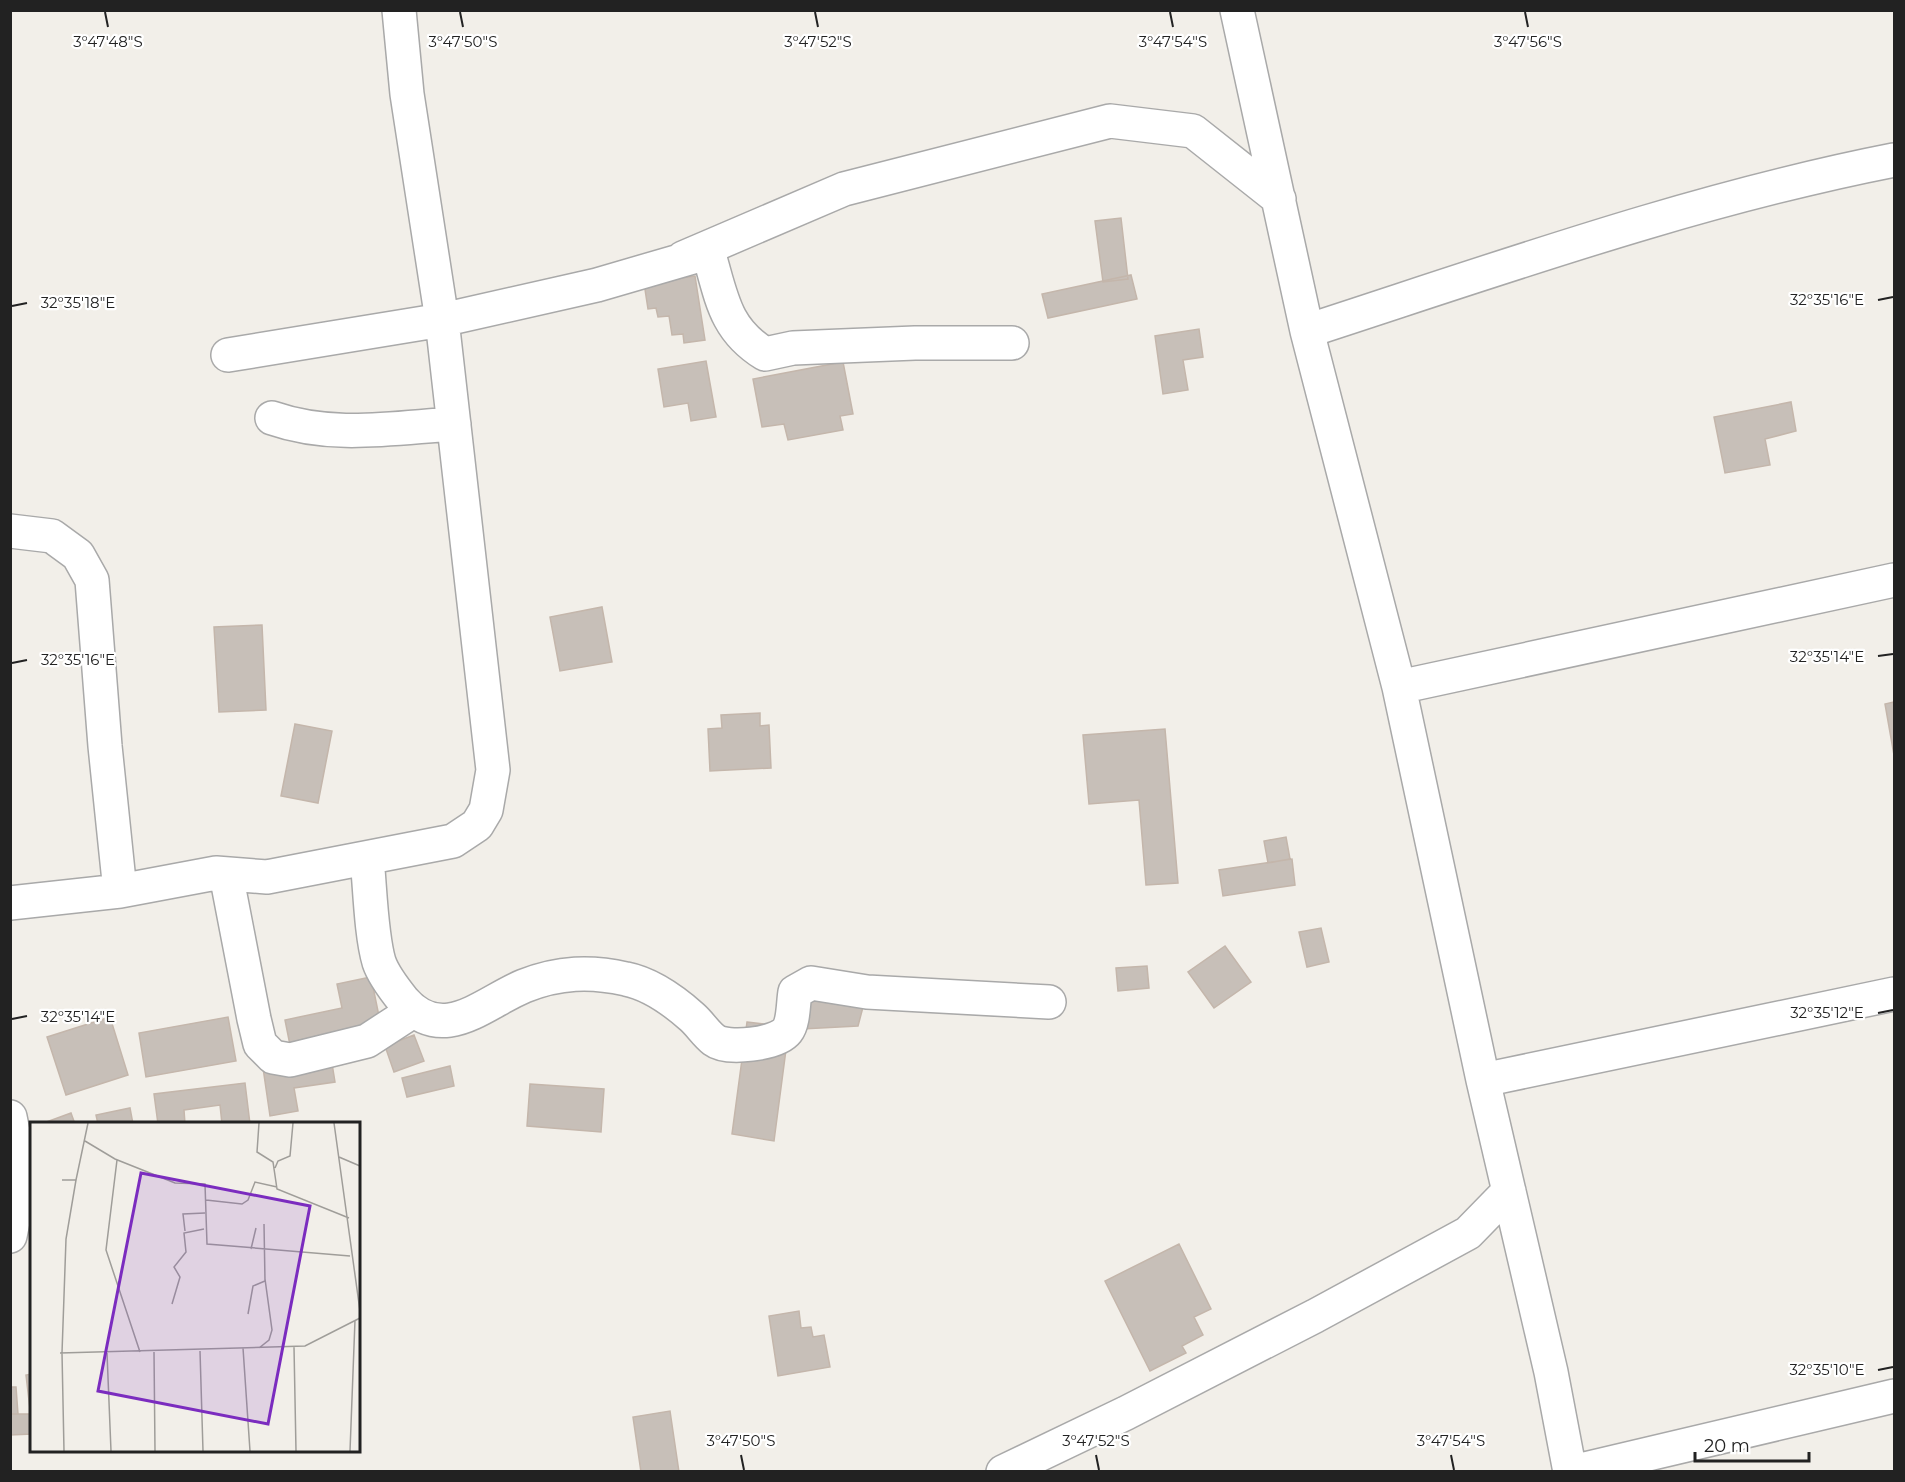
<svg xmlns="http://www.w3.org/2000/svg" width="1905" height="1482" font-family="Montserrat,sans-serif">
  <rect width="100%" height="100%" fill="#f2efe9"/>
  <!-- building -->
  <path fill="#c7bfb8" stroke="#c4b6ab" stroke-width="1.5" d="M1121 218 1128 279 1103 282 1095 221Z
    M1131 275 1137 299 1048 318 1042 294Z
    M695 276 705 340 684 343 683 334 672 335 669 316 658 317 656 308 648 309 644 283Z
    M1199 329 1203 357 1183 360 1188 390 1163 394 1155 336Z
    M706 361 716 417 691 421 688 403 664 407 658 369Z
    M843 362 853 414 840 416 843 430 788 440 784 424 762 427 753 379Z
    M1791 402 1796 431 1765 439 1770 465 1725 473 1714 417Z
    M602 607 612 662 560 671 550 617Z
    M262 625 266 710 219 712 214 627Z
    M1894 702V755L1885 704Z
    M760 713V726L769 725 771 768 710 771 708 729 722 728 721 715Z
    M295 724 332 731 318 803 281 796Z
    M1165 729 1178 883 1146 885 1139 800 1089 804 1083 735Z
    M1286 837 1290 859 1268 863 1264 841Z
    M1292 859 1295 885 1223 896 1219 870Z
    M1321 928 1329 962 1307 967 1299 932Z
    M1225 946 1251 982 1214 1008 1188 972Z
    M1147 966 1149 988 1118 991 1116 968Z
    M799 973 867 992 858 1026 802 1029Z
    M371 977 381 1026 290 1045 285 1020 342 1008 337 984Z
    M110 1017 128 1075 66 1095 47 1037Z
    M228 1017 236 1061 146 1077 139 1033Z
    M747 1022 789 1027 774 1141 732 1134Z
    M414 1035 424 1061 394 1072 385 1046Z
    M330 1051 335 1082 294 1088 298 1111 270 1116 262 1061Z
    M450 1066 454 1086 407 1097 402 1078Z
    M245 1083 250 1124H222L220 1105 184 1110 185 1124H158L154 1094Z
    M530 1084 604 1089 601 1132 527 1126Z
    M130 1108 133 1124H98L96 1115Z
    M71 1113 75 1124H41Z
    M1179 1244 1211 1309 1194 1317 1203 1335 1182 1346 1186 1353 1150 1371 1105 1281Z
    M799 1311 801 1328 811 1327 813 1337 824 1335 830 1367 778 1376 769 1316Z
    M32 1374V1409H30L26 1375Z
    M10 1387H16L18 1414H10Z
    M670 1411 679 1472H641L633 1417Z
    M10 1414H32V1434L10 1435Z"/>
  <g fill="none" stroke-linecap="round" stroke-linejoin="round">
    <defs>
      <path id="minor" d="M1237 10 1307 331 1399 687 1483 1080 1551 1372 1570 1472
        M683 258 844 189 1110 121 1193 131 1279 199
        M1307 331C1501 268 1695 199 1894 160
        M228 355 442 320 597 285 700 255 710 258C722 300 726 330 765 354L793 348 915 343H1012
        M272 418C332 439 392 428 454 424
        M10 531 52 536 78 555 92 580 105 746 120 891
        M1399 687 1894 580
        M367 858C370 888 371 935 379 962 383 974 395 990 403 1000 443 1046 483 1003 524 986 559 972 591 971 626 979 651 984 674 1001 692 1017 700 1024 706 1034 714 1040 727 1050 777 1044 787 1031 794 1022 793 1003 795 992L811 983 867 992 1049 1002
        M226 874 254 1019 260 1044 273 1057 290 1060 367 1041 413 1011
        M10 903 120 891 216 873 267 877 453 841 477 825 486 810 493 770 442 320 407 94 399 10
        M1483 1080 1894 994
        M10 1117 22 1177 10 1236
        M1003 1472 1126 1413 1315 1316 1468 1233 1509 1191
        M1572 1472 1894 1396"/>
    </defs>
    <!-- minor casing -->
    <use href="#minor" stroke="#a9a9a9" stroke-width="36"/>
    <!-- minor -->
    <use href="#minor" stroke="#fff" stroke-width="33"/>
  </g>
  <!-- ticks -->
  <path fill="none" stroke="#222" stroke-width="2" d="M105 12 108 27M460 12 463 27M815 12 818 27M1170 12 1173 27M1525 12 1528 27M1878 300 1893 297M12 306 27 303M1878 656 1893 654M12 663 27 660M1878 1013 1893 1010M12 1019 27 1016M1878 1370 1893 1367M741 1455 744 1470M1096 1455 1099 1470M1451 1455 1454 1470"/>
  <!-- overview -->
  <g transform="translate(30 1122)">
    <rect width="330" height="330" fill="#f2efe9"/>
    <path fill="none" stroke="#9f9d99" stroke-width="1.5" d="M229 1 227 30 243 40 247 67 319 96M304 1 330 189M55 19 85 37 145 61 175 62 177 122 320 134M309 35 330 44M87 38 76 128 110 230M245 46 248 39 260 34 263 1M32 58H46L58 1M176 78 212 82 218 78 225 60 247 65M155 109 153 92 175 91M221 127 226 106M142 182 150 155 144 145 156 130 154 111 174 107M218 192 223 164 235 159 234 102M264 225 266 329M213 226 220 329M229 226 239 218 242 208 235 157M170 229 173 329M124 230 125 329M30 231 275 224 330 196M77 231 81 329M34 329 32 231 36 117 46 58M320 329 325 198"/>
    <path fill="#7b2cbf" fill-opacity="0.15" stroke="#7b2cbf" stroke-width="3" d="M111 51 280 84 238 302 68 269Z"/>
    <rect width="330" height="330" fill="none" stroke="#222" stroke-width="3"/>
  </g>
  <g font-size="15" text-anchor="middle" fill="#222" stroke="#fff" stroke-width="4.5" stroke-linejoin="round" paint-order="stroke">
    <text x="108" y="47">3°47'48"S</text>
    <text x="463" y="47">3°47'50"S</text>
    <text x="818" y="47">3°47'52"S</text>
    <text x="1173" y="47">3°47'54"S</text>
    <text x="1528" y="47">3°47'56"S</text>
    <text x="1827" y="305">32°35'16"E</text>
    <text x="78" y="308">32°35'18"E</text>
    <text x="1827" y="662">32°35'14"E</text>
    <text x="78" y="665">32°35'16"E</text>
    <text x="1827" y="1018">32°35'12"E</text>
    <text x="78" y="1022">32°35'14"E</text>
    <text x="1827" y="1375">32°35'10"E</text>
    <text x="741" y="1446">3°47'50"S</text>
    <text x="1096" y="1446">3°47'52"S</text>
    <text x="1451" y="1446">3°47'54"S</text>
  </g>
  <!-- border -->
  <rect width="1905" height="1482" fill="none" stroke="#222222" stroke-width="24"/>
  <!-- scale -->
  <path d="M1695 1452v9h114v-9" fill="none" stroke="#222222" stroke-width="3"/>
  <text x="1704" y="1452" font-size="18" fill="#222222" stroke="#ffffff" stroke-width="4.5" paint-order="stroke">20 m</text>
</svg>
